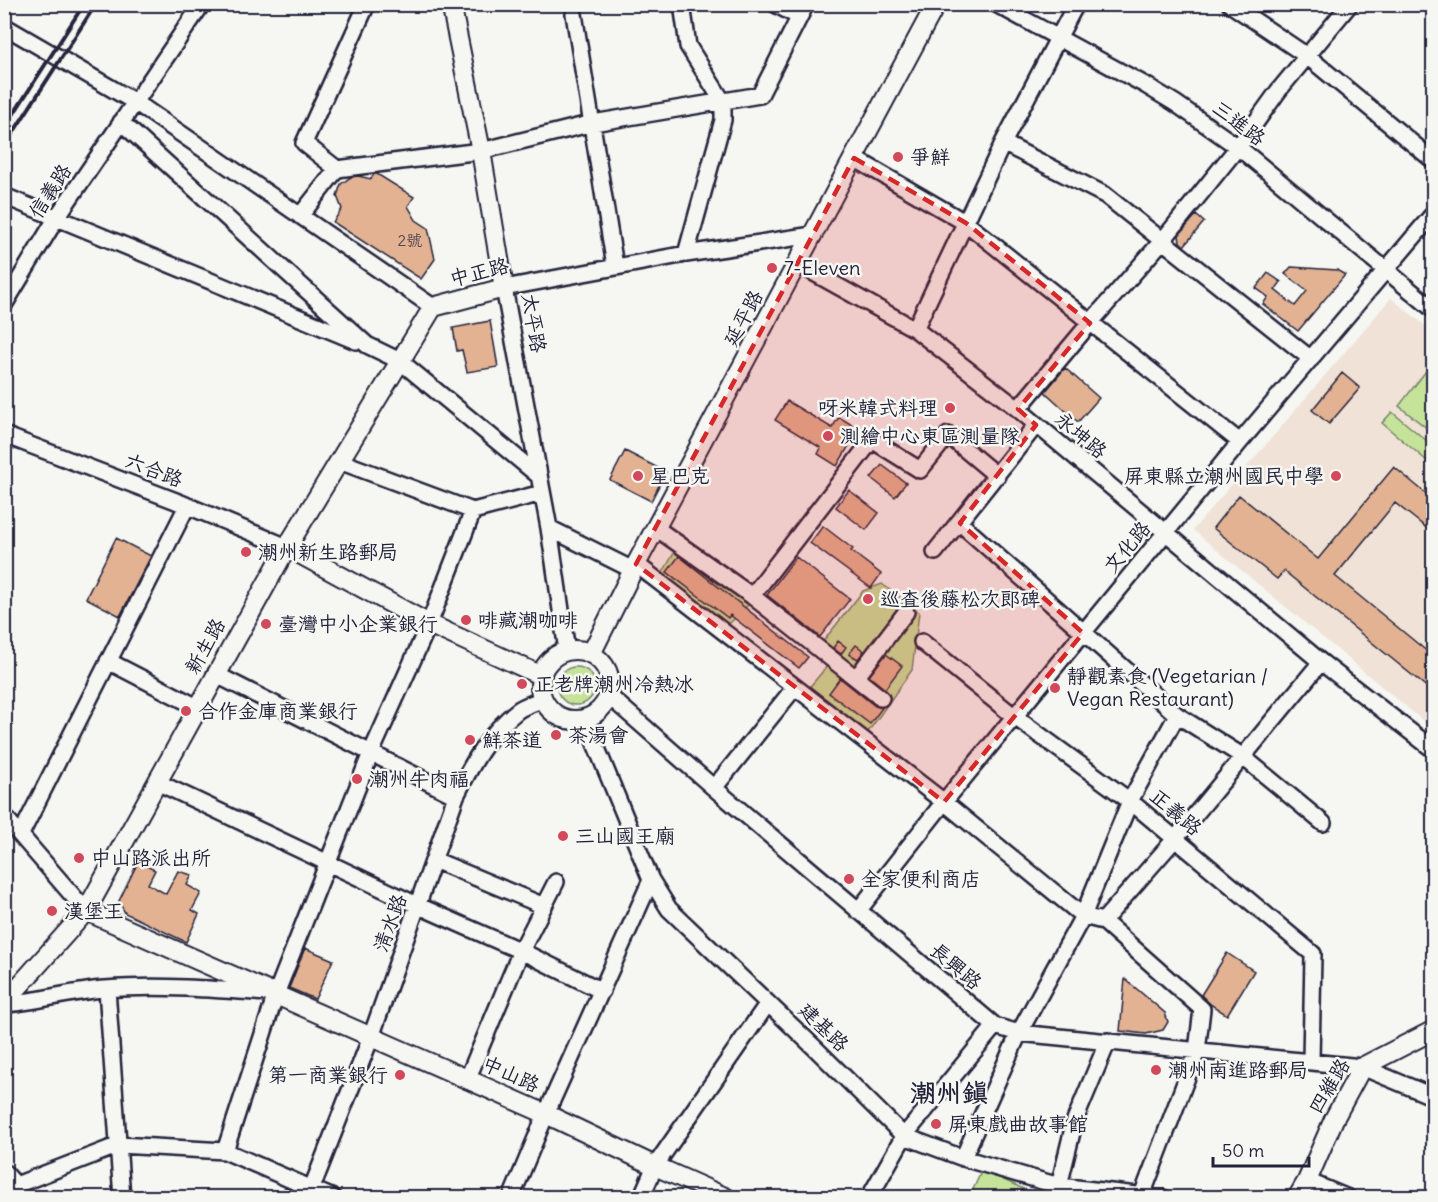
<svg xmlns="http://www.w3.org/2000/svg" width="1438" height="1202" font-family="Delius,'LXGW WenKai TC',sans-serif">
  <rect width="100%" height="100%" fill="#f6f6f2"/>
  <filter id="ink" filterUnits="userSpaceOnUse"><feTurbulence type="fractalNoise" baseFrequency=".0167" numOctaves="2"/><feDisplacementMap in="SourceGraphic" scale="12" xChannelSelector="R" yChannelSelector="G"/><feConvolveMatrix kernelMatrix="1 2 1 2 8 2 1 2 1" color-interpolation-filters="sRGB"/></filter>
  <g filter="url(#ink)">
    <!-- built -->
    <path fill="#f0e2d6" d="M1391 298 1433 332V729L1193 530Z"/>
    <!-- green -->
    <path fill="#c6e39a" stroke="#74826a" stroke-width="1.5" d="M1433 362 1434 433H1433L1399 406Z
      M1392 412 1433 446V466L1382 423Z
      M682 539 821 644 863 591 882 584 919 612 912 670 866 735 808 689 828 665 750 603 728 625 662 574Z
      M557 686a19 19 0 1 1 38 0a19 19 0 1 1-38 0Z
      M982 1170 1041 1197 969 1198Z"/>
    <!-- building -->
    <path fill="#e2b293" stroke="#22223b" stroke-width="1.5" d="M374 174H377L414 197 408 206 416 220 428 228 435 259 421 279 333 222 342 209 337 196 341 184 351 177 358 176 371 179Z
      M1196 215 1204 222 1184 246 1180 242 1179 235Z
      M1291 267 1337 270 1345 275 1298 331 1263 304 1268 297 1256 288 1268 273 1281 282 1275 290 1295 306 1307 291 1285 274Z
      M490 321 498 367 467 372 462 350 457 351 453 328Z
      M1065 368 1099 398 1078 422 1045 392Z
      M1342 373 1360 388 1329 424 1312 410Z
      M787 401 832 428 839 417 859 429 837 466 818 454 821 448 775 420Z
      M625 451 666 472 651 501 610 480Z
      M882 465 906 483 895 497 871 478Z
      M1394 467 1434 500V534L1395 503 1335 576 1434 657V693L1284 571 1277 579 1213 528 1239 495 1318 559Z
      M849 490 879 513 866 530 836 507Z
      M823 526 853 549 851 551 881 574 871 588 810 543Z
      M116 538 151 556 120 616 86 598Z
      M679 556 808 657 799 668 730 615 728 618 667 572Z
      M796 557 850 599 820 637 767 595Z
      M838 641 846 647 841 654 833 648Z
      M856 645 864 651 858 659 849 654Z
      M886 654 902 666 885 689 869 676Z
      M840 678 875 706 882 708 870 724 829 693Z
      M138 862 155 870 148 884 166 894 178 871 192 875 187 885 201 893 192 910 199 914 186 942 125 913 119 901Z
      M305 948 333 960 315 999 289 988Z
      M1227 953 1254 971 1227 1015 1210 1004 1201 995Z
      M1125 979 1165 1013 1168 1022 1163 1030 1146 1034 1120 1031Z"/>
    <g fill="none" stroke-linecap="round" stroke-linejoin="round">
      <defs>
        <path id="minor" d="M682 4 688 46 723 102V120L686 254
          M775 4 799 17
          M996 4 1147 86 1175 103 1238 147 1434 310
          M1230 4 1307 56 1434 161
          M574 14 615 266
          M4 26 135 102 433 307
          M121 122 367 345 400 361 539 476
          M1003 143 1105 195 1311 359
          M854 158 966 223 1240 442
          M337 169 304 143 367 4
          M4 196 356 341
          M300 216 337 169 481 151 593 123 760 95 806 4
          M798 264 915 329 1018 409 1321 662 1434 750
          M4 305 57 217 202 4
          M915 329 1003 143 1076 4
          M1018 409 1090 323 1163 240 1238 147 1279 90 1350 4
          M4 435 176 501 287 547
          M339 461 473 511 542 493
          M960 523 1177 715 1242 756 1323 823
          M549 528 633 570
          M656 528 752 596 872 440 920 470 948 435 997 476
          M935 552 1036 425
          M636 564 944 802 1083 916 1103 921 1202 1009 1197 1051 1141 1198
          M752 596 881 698
          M922 642 1015 717 1130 801 1313 954 1311 1061
          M567 651 549 528 504 288 686 254 813 235
          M108 661 197 707
          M215 674 456 796
          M856 678 906 612
          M609 696 714 788 995 1026 1019 1033 1362 1067 1434 1097
          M585 719 651 880 669 909 816 1049 904 1136 963 1158 1059 1186 1163 1198
          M157 782 419 906 521 951 602 991
          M714 788 795 687
          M4 816 86 911
          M21 834 187 506
          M434 860 544 906
          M858 911 944 802 1240 442 1434 213
          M1103 921 1175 839 1321 662
          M107 989 122 1198
          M4 1004C39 1002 71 991 105 989 159 985 213 989 267 993
          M467 1080 521 951 556 882
          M225 1151 276 994 371 753 429 624 473 511
          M963 1158 1019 1033 1083 916 1130 801 1177 715
          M4 1172 16 1185 119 1145 225 1151 333 1198
          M1307 1181 1348 1198
          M1059 1186 1075 1120 1108 1041
          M4 1196 16 1185
          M308 1198 371 1037 456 796C471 765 489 733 517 711 524 705 535 703 543 699
          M511 1198 546 1114 651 880
          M641 1198 655 1166 768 1003
          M869 1198 904 1136 995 1026"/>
        <path id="major" d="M1433 4 1434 5
          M287 547 429 624 542 676
          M540 685a35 35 0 1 1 70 0a35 35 0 1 1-70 0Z
          M591 654 633 570 936 4
          M86 911 546 1114 655 1166 727 1198
          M4 1003 86 911 287 547 433 307 504 288 481 151 451 4
          M1297 1198 1307 1181 1334 1119 1362 1067 1434 1030"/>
      </defs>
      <!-- minor casing -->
      <use href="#minor" stroke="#22223b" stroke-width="20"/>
      <!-- major casing -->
      <use href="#major" stroke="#22223b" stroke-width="22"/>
      <!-- minor -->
      <use href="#minor" stroke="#f6f6f2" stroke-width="15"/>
      <!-- major -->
      <use href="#major" stroke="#f6f6f2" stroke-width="18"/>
      <!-- rail -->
      <path stroke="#22223b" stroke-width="4" d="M4 129 84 4
        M4 147 96 4"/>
    </g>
  </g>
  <!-- marked area -->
  <path fill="#d62828" fill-opacity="0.2" stroke="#d62828" stroke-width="4.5" stroke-dasharray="12 8" stroke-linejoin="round" d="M854 158 966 223 1090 323 1018 409 1036 425 960 523 1083 633 944 802 636 564Z"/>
  <!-- markers -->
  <g fill="#d1495b" stroke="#f6f6f2" stroke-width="2">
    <circle cx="898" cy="157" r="6"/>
    <circle cx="772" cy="268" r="6"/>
    <circle cx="950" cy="408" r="6"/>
    <circle cx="828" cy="436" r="6"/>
    <circle cx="638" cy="476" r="6"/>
    <circle cx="1336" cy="476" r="6"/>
    <circle cx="246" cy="552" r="6"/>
    <circle cx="868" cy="599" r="6"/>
    <circle cx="466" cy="620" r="6"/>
    <circle cx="266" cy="624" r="6"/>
    <circle cx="522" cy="684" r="6"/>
    <circle cx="1055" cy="688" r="6"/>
    <circle cx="186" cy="711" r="6"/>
    <circle cx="556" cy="735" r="6"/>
    <circle cx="470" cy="740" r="6"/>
    <circle cx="357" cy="779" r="6"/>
    <circle cx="563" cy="836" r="6"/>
    <circle cx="79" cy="858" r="6"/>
    <circle cx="849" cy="879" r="6"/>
    <circle cx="52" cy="911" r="6"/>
    <circle cx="1156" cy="1070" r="6"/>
    <circle cx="400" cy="1075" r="6"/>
    <circle cx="936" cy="1124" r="6"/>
  </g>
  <g text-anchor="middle" stroke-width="5" stroke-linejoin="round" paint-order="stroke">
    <!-- number labels -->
    <g font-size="16" fill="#524651">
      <text x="410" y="246">2號</text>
    </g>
    <!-- street labels -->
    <g font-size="20" fill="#22223b" stroke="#f6f6f2">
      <text transform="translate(1239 123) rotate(37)" y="7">三進路</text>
      <text transform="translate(50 191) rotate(-57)" y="7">信義路</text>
      <text transform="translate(479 272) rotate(-14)" y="7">中正路</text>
      <text transform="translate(743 318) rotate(-62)" y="7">延平路</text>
      <text transform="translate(534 323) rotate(80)" y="7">太平路</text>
      <text transform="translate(1081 435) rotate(40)" y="7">永坤路</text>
      <text transform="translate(154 470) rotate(21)" y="7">六合路</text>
      <text transform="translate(1127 547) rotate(-50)" y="7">文化路</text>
      <text transform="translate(205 646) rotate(-61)" y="7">新生路</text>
      <text transform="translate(1176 812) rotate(40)" y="7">正義路</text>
      <text transform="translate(390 923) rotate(-70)" y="7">清水路</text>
      <text transform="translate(956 966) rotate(40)" y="7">長興路</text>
      <text transform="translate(824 1027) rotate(44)" y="7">建基路</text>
      <text transform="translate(511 1074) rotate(24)" y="7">中山路</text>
      <text transform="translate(1329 1086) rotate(-59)" y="7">四維路</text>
    </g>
    <!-- poi labels -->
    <g font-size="20" fill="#22223b" stroke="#f6f6f2" text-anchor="start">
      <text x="910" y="164">爭鮮</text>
      <text x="784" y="275">7-Eleven</text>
      <text x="938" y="415" text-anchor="end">呀米韓式料理</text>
      <text x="840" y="443">測繪中心東區測量隊</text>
      <text x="650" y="483">星巴克</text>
      <text x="1324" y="483" text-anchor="end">屏東縣立潮州國民中學</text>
      <text x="258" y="559">潮州新生路郵局</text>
      <text x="880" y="606">巡查後藤松次郎碑</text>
      <text x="478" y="627">啡藏潮咖啡</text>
      <text x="278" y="631">臺灣中小企業銀行</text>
      <text x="1067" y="683">靜觀素食 (Vegetarian /<tspan x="1067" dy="23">Vegan Restaurant)</tspan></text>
      <text x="534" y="691">正老牌潮州冷熱冰</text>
      <text x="198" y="718">合作金庫商業銀行</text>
      <text x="568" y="742">茶湯會</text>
      <text x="482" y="747">鮮茶道</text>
      <text x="369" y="786">潮州牛肉福</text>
      <text x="575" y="843">三山國王廟</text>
      <text x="91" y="865">中山路派出所</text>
      <text x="861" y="886">全家便利商店</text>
      <text x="64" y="918">漢堡王</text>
      <text x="1168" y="1077">潮州南進路郵局</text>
      <text x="388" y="1082" text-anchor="end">第一商業銀行</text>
      <text x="948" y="1131">屏東戲曲故事館</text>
    </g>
    <!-- district labels -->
    <g font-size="26" font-weight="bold" fill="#22223b" stroke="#f6f6f2">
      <text x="949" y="1102">潮州鎮</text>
    </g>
  </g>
  <!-- margin -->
  <rect width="1438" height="1202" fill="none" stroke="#f6f6f2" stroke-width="24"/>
  <rect x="12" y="12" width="1414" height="1178" fill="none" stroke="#22223b" stroke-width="2" filter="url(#ink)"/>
  <!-- scale -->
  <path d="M1213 1157v9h96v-9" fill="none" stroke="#22223b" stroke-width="3"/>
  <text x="1222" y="1157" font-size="18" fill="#22223b" stroke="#f6f6f2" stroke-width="4.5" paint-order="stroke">50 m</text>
</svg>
